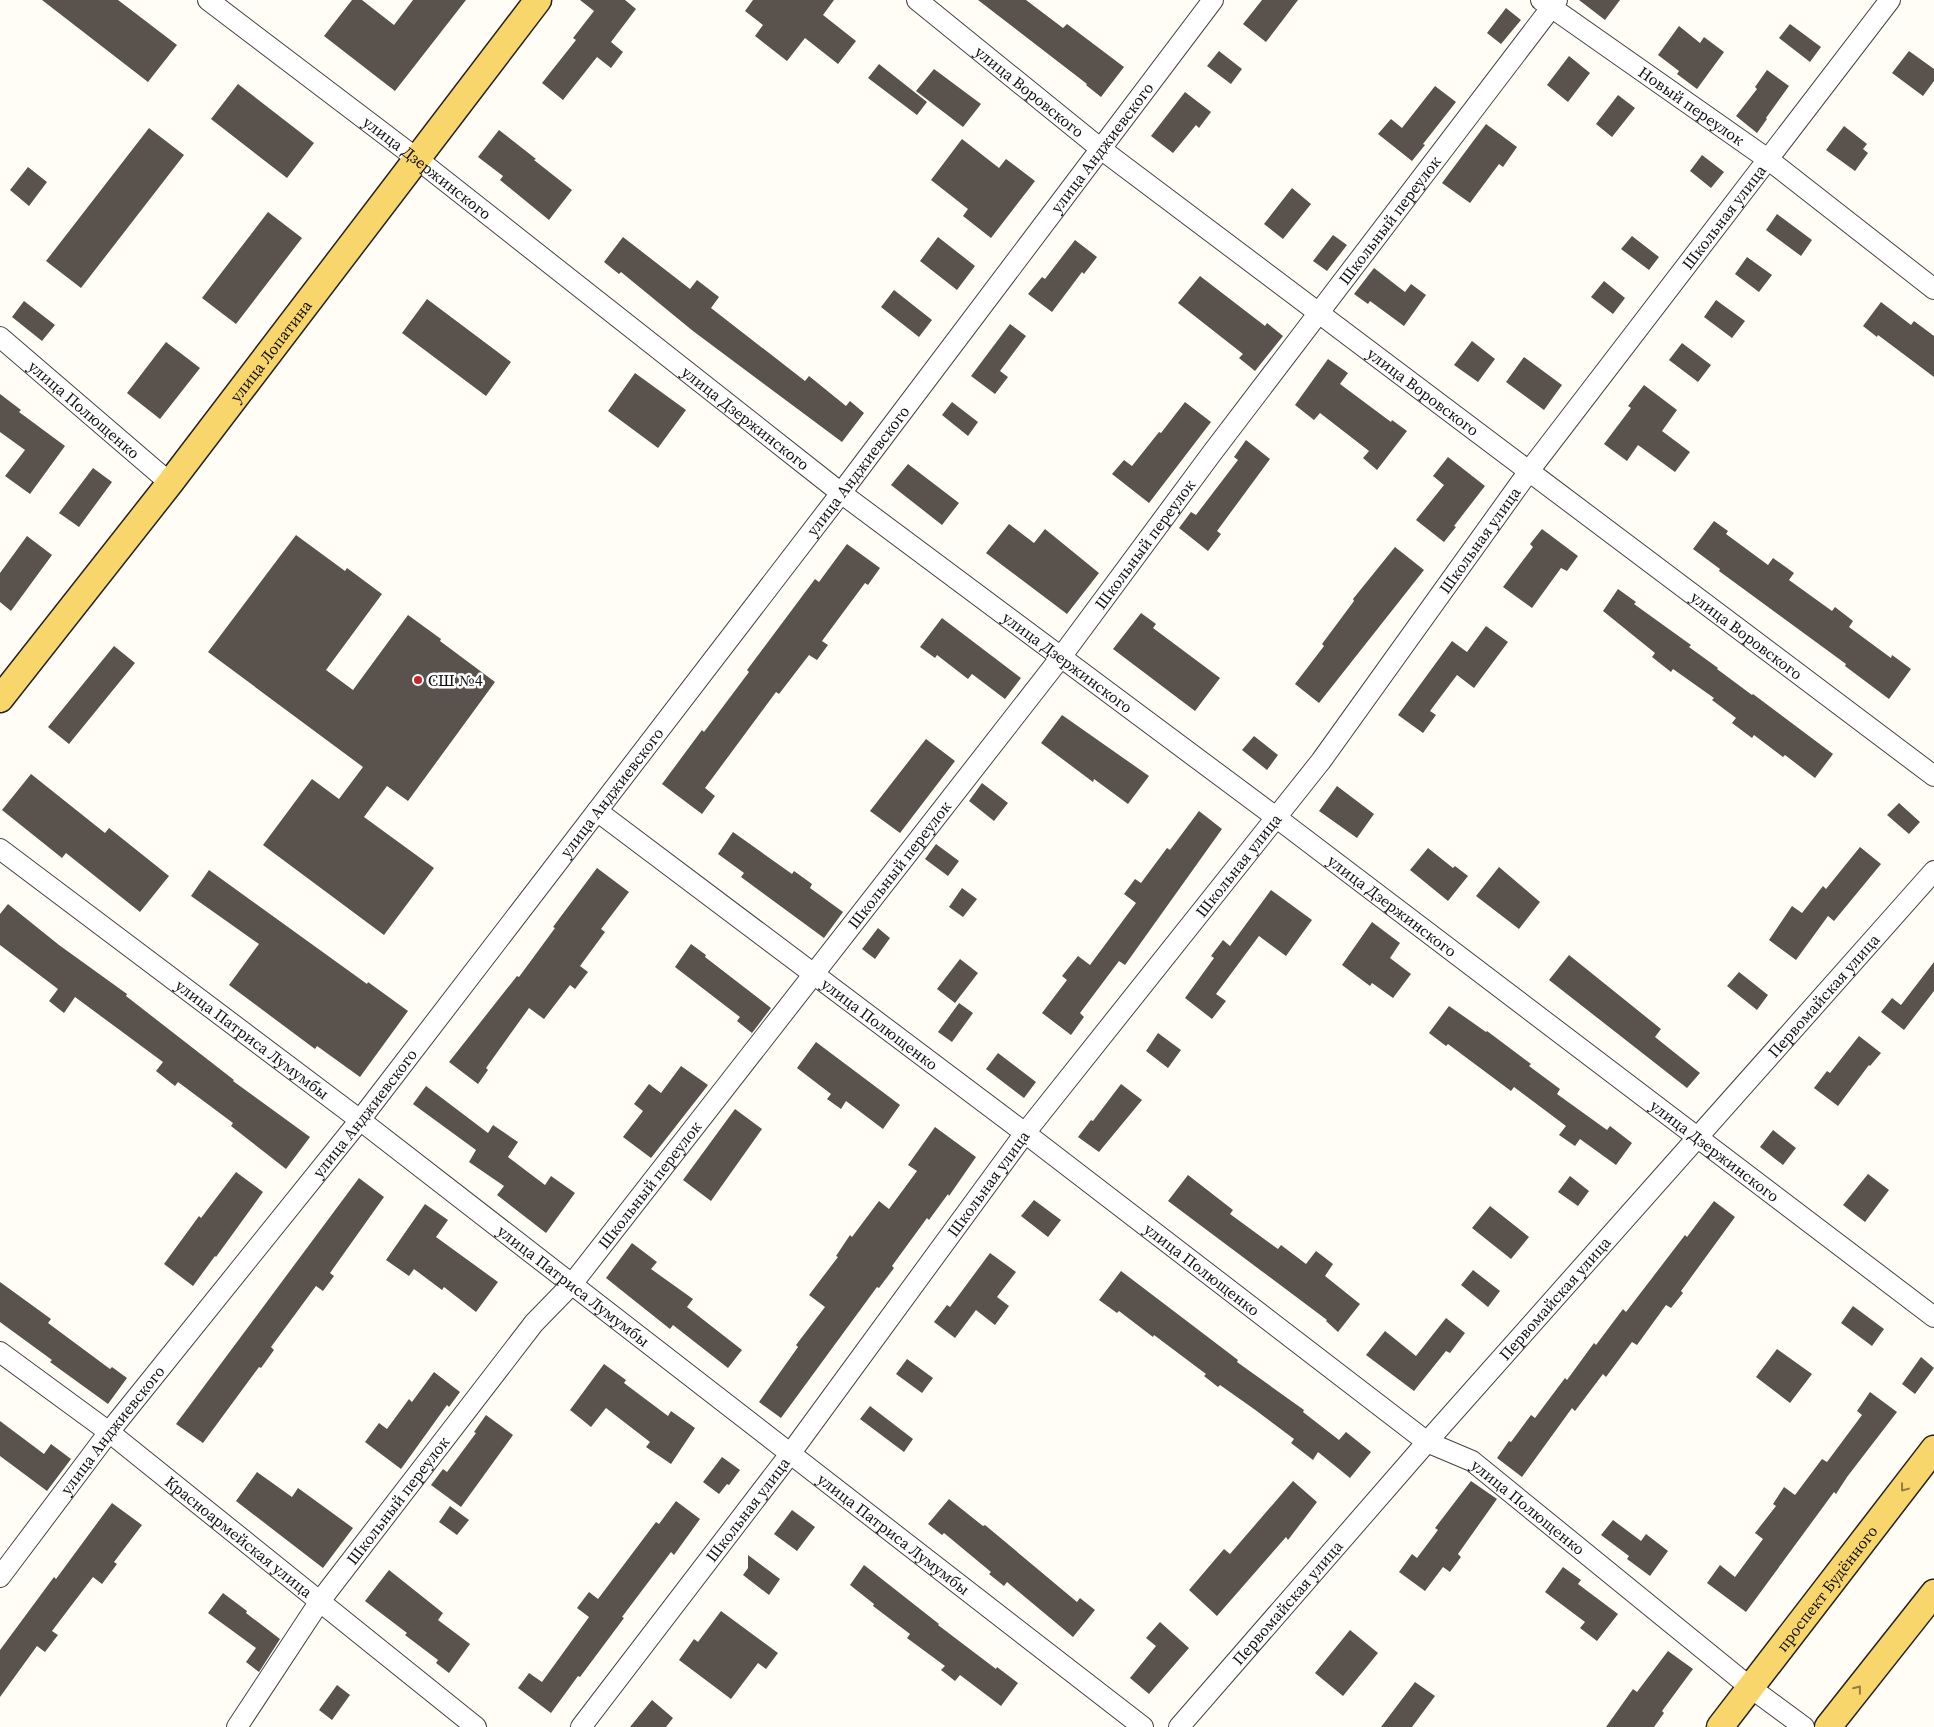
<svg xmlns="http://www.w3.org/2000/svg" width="1934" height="1727" font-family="'Source Serif 4',serif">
  <rect width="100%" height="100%" fill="#fffdf5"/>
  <!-- building -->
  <path fill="#5a524d" d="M42 0H118L177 45 148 82Z
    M352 0H362L394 25 413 0H466L395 91 324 36Z
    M580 0H625L636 9 611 42 623 52 611 68 597 57 563 100 542 83 576 40 573 38 594 11Z
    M753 0H834L823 15 856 41 838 64 805 38 787 61 755 36 763 25 745 11Z
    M978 0H1026L1063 28 1067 24 1124 67 1101 97 1086 85 1087 84Z
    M1262 0H1298L1266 42 1243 24Z
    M1579 0H1620L1605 20Z
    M1506 8 1521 20 1501 44 1487 33Z
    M1790 24 1821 47 1810 62 1779 38Z
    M1679 26 1700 43 1704 37 1724 52 1697 89 1677 74 1679 71 1658 55Z
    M1219 51 1242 69 1231 84 1207 66Z
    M1909 51 1934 69V81L1923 96 1892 73Z
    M1569 56 1590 73 1568 102 1547 85Z
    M879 64 927 102 917 115 868 78Z
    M934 69 981 104 963 127 916 91Z
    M1767 70 1789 86 1766 118 1767 119 1757 133 1736 116 1757 89 1755 87Z
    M238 84 314 143 287 178 211 119Z
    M1435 86 1456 102 1423 144 1425 145 1412 161 1378 134 1391 119 1402 128Z
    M1185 92 1211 112 1199 128 1196 125 1173 153 1151 136Z
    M1618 95 1635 108 1612 137 1596 124Z
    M1486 124 1517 147 1503 167 1499 164 1470 203 1442 183Z
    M1844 126 1867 144 1863 149 1868 153 1855 171 1826 150Z
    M149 128 184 155 81 288 46 261Z
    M499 130 536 159 534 160 572 190 549 220 500 180 503 176 478 157Z
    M962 139 999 168 1006 159 1035 181 991 238 963 216 968 209 931 180Z
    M1702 155 1724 172 1711 188 1690 171Z
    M28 167 47 182 29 206 10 190Z
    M1292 188 1311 204 1283 239 1264 224Z
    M268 212 302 238 236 324 202 298Z
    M1777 214 1812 240 1801 256 1766 230Z
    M1333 235 1347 245 1327 271 1313 261Z
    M1632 236 1659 257 1649 270 1621 249Z
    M623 237 690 289 697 280 719 297 711 308 805 381 809 376 846 406 850 401 864 413 842 442 693 331 621 272 619 274 604 262Z
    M938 237 975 266 957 290 920 261Z
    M1075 240 1097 257 1084 274 1082 272 1052 312 1028 294 1042 277 1045 279Z
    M1747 257 1772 275 1759 292 1735 274Z
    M1374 268 1405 292 1411 284 1426 295 1404 326 1370 301 1368 304 1354 294Z
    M1200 276 1265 326 1267 323 1283 336 1255 371 1239 358 1243 354 1178 303Z
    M1604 281 1625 298 1613 314 1591 297Z
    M894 290 932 320 919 337 881 307Z
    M427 299 511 362 486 396 402 333Z
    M1716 300 1745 321 1732 338 1704 317Z
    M24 301 55 325 42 341 12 317Z
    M1881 302 1911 325 1914 321 1934 336V377L1878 335 1877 337 1863 326Z
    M1010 324 1026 336 1000 371 1008 377 995 394 971 376Z
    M1472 341 1495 359 1478 382 1454 365Z
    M166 342 200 368 160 419 127 393Z
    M1682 343 1711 365 1698 382 1669 360Z
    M1524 357 1562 385 1544 410 1506 382Z
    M1328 359 1348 373 1340 384 1391 422 1392 420 1407 431 1377 470 1363 458 1369 451 1320 413 1314 420 1295 405Z
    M635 373 686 410 658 448 608 411Z
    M1644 385 1677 410 1662 431 1690 452 1675 472 1638 445 1627 461 1604 444 1631 408 1628 406Z
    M0 394 21 410 19 412 65 446 30 494 5 476 25 450 0 432Z
    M952 402 978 422 968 436 942 415Z
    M1185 402 1211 422 1149 503 1112 474 1124 460 1132 466 1159 432 1161 433Z
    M1246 440 1270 459 1217 531 1221 534 1208 551 1179 528 1191 512 1196 515 1238 460 1234 457Z
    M1448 457 1485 486 1454 526 1456 527 1444 542 1416 520 1444 485 1433 476Z
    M908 464 959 503 942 525 891 485Z
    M93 468 112 482 79 527 59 513Z
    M1714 521 1728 531 1726 534 1768 565 1773 558 1794 573 1789 580 1832 611 1835 607 1853 621 1849 627 1891 658 1892 655 1911 669 1889 699 1845 666 1846 664 1719 571 1720 569 1693 549Z
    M1009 524 1034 543 1045 529 1099 573 1067 614 986 553Z
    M1542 529 1578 556 1567 571 1561 568 1532 608 1503 587 1533 547 1530 544Z
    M296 535 345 571 347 568 382 594 326 670 353 690 408 615 441 639 440 641 495 682 408 801 387 786 364 817 434 868 384 935 263 845 312 779 339 799 363 767 208 652Z
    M27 536 52 555 11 611 0 602V573Z
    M847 544 880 568 868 585 865 583 822 641 828 645 817 660 809 655 779 694 776 692 705 788 715 796 702 814 662 784 702 730 704 732 749 672 747 670 815 579 819 582Z
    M1395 547 1424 570 1319 703 1295 684 1324 646 1322 644 1354 601 1353 599Z
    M1618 589 1636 602 1634 604 1691 645 1689 647 1718 668 1717 669 1752 695 1753 694 1833 754 1815 778 1785 755 1783 757 1754 735 1752 738 1732 723 1736 718 1712 700 1714 698 1673 669 1671 672 1652 657 1655 653 1603 611Z
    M1141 613 1156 624 1153 628 1220 678 1195 711 1113 649Z
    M942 618 1021 678 1005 699 972 674 968 679 937 655 935 658 920 647Z
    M1486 626 1508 642 1474 688 1457 675 1430 711 1436 715 1423 733 1398 715 1452 641 1467 652Z
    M114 646 135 663 69 744 48 727Z
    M1062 715 1149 776 1128 804 1094 779 1093 782 1041 743Z
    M1254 736 1278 755 1267 770 1242 750Z
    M926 739 955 761 900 833 870 811Z
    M31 774 105 833 109 828 169 876 140 912 66 853 62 858 2 810Z
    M982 783 1008 803 994 821 969 801Z
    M1337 786 1374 814 1357 838 1319 811Z
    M1899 803 1920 822 1909 834 1887 815Z
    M1199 811 1222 829 1125 965 1119 961 1080 1013 1084 1017 1071 1035 1042 1013 1067 980 1062 976 1078 956 1090 965 1136 903 1124 894 1135 879 1141 883 1167 848 1170 850Z
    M733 832 792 874 794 871 812 884 810 888 843 912 824 938 741 877 744 873 718 854Z
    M936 844 959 861 948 876 925 859Z
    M1860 847 1881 864 1834 921 1828 916 1796 960 1769 940 1792 906 1802 913 1823 886 1826 889Z
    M1428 848 1453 868 1455 866 1468 876 1448 901 1410 870Z
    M1499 867 1540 902 1519 929 1476 896Z
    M597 868 629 892 601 929 605 932 580 966 588 972 575 989 570 985 544 1019 529 1008 486 1068 488 1070 478 1084 449 1062 517 976 519 977 555 928 553 927Z
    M209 870 367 984 368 982 408 1011 360 1077 317 1046 315 1049 229 985 259 944 191 896Z
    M962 888 977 899 963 917 949 907Z
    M1271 890 1312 920 1286 956 1259 936 1216 994 1226 1001 1212 1019 1185 998 1214 958 1211 956 1223 940 1230 946Z
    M8 904 59 945 127 994 126 996 234 1080 233 1081 310 1137 286 1169 231 1126 233 1123 178 1082 175 1086 156 1071 163 1062 75 997 64 1013 49 1001 58 989 0 945V914Z
    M1372 922 1400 943 1390 958 1411 974 1393 998 1372 983 1370 986 1342 965Z
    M878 928 890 938 875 959 862 949Z
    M691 944 706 955 705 957 771 1008 752 1033 737 1021 740 1017 675 967Z
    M1569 955 1661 1029 1655 1037 1700 1073 1687 1088 1549 980Z
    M960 959 978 973 955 1003 937 989Z
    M1934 962V991L1904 1030 1881 1012 1892 998 1901 1005Z
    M1739 972 1768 995 1757 1010 1727 986Z
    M959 1003 973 1013 952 1042 938 1032Z
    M1449 1006 1486 1032 1487 1031 1531 1064 1529 1066 1560 1089 1557 1094 1607 1130 1610 1126 1632 1143 1616 1165 1580 1139 1575 1146 1559 1135 1566 1126 1514 1087 1511 1091 1448 1044 1446 1046 1429 1033Z
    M1158 1033 1181 1050 1168 1068 1146 1051Z
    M1859 1036 1881 1053 1870 1066 1869 1065 1838 1106 1814 1088 1827 1071 1830 1073Z
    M816 1042 900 1105 883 1129 846 1101 841 1109 827 1099 831 1094 797 1068Z
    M998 1053 1036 1082 1024 1098 986 1069Z
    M681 1066 708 1085 651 1158 623 1137 643 1111 634 1104 649 1084 661 1093Z
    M1121 1084 1142 1100 1099 1152 1078 1137 1091 1120 1093 1121Z
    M426 1086 488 1133 493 1125 518 1142 508 1157 545 1185 551 1176 575 1193 546 1233 497 1195 504 1186 469 1162 476 1150 413 1104Z
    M735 1109 762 1129 711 1201 683 1180Z
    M935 1127 976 1157 949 1196 948 1194 929 1220 927 1218 892 1266 894 1268 879 1288 877 1287 781 1418 759 1402 798 1347 796 1345 825 1307 809 1295 838 1257 836 1256 850 1235 852 1237 879 1201 889 1209 917 1171 908 1165Z
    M1773 1130 1796 1148 1783 1165 1760 1147Z
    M236 1172 263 1192 216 1257 215 1256 193 1286 164 1264 199 1216 201 1218Z
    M1868 1174 1889 1190 1865 1222 1843 1205Z
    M1188 1175 1233 1210 1230 1214 1278 1249 1281 1245 1306 1264 1316 1251 1333 1264 1325 1276 1360 1304 1338 1332 1326 1321 1327 1320 1168 1201Z
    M1570 1176 1589 1191 1578 1206 1558 1192Z
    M359 1178 384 1197 330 1273 334 1276 323 1291 316 1286 271 1347 274 1350 261 1368 259 1367 203 1443 176 1424Z
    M1034 1200 1061 1220 1048 1237 1021 1216Z
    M1714 1201 1735 1217 1681 1291 1683 1293 1671 1308 1666 1305 1637 1345 1632 1342 1606 1377 1603 1374 1575 1411 1572 1408 1522 1477 1497 1458 1509 1441 1511 1442 1531 1415 1535 1418 1565 1378 1567 1380 1594 1343 1596 1345 1623 1309 1626 1312 1685 1235 1687 1237Z
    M425 1204 448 1220 436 1237 498 1282 476 1312 444 1287 442 1290 414 1269 409 1276 386 1260Z
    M1490 1206 1529 1237 1511 1259 1472 1228Z
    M632 1243 657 1262 651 1269 693 1299 687 1307 742 1350 728 1368 673 1325 670 1329 606 1278Z
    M990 1253 1016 1272 997 1297 1009 1306 995 1325 976 1310 955 1338 934 1322 947 1305 950 1307Z
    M1473 1270 1500 1291 1488 1307 1461 1285Z
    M1121 1271 1238 1360 1237 1362 1304 1410 1303 1412 1339 1440 1346 1432 1371 1452 1350 1478 1318 1452 1313 1460 1291 1443 1294 1439 1254 1409 1220 1385 1218 1387 1204 1376 1206 1374 1154 1335 1153 1337 1119 1311 1117 1313 1099 1300Z
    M0 1282 51 1319 48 1323 110 1369 112 1367 127 1378 108 1404 50 1362 52 1360 0 1322Z
    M1853 1306 1884 1329 1872 1346 1841 1323Z
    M1446 1318 1465 1333 1450 1353 1446 1351 1414 1391 1366 1355 1385 1331 1416 1356Z
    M1777 1349 1812 1374 1790 1403 1756 1377Z
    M1921 1357 1934 1368 1915 1394 1902 1384Z
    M907 1359 933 1378 922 1393 896 1374Z
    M604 1364 626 1380 624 1383 668 1416 671 1411 695 1428 671 1464 646 1447 650 1442 606 1408 591 1427 570 1410Z
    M434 1372 460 1392 449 1407 447 1405 401 1469 365 1442 379 1423 387 1429 409 1399 412 1402Z
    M1870 1392 1897 1412 1847 1477 1836 1494 1834 1492 1746 1612 1707 1583 1720 1565 1735 1577 1763 1539 1755 1533 1776 1506 1773 1504 1784 1487 1795 1495 1822 1459 1827 1462 1862 1415 1857 1411Z
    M870 1406 913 1439 904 1452 860 1419Z
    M486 1415 513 1435 461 1507 431 1485 443 1469 447 1472 476 1433 474 1432Z
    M0 1421 44 1454 51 1444 71 1459 47 1491 0 1456Z
    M722 1457 740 1470 729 1485 727 1484 719 1494 703 1482Z
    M257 1472 292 1497 298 1488 353 1528 323 1568 236 1501Z
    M1293 1481 1317 1502 1288 1540 1286 1537 1217 1616 1189 1590 1224 1549 1230 1554Z
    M1471 1481 1497 1499 1458 1554 1461 1557 1450 1572 1443 1567 1425 1591 1399 1572 1412 1554 1417 1558 1438 1530 1435 1528Z
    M949 1499 983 1526 985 1525 1077 1602 1080 1598 1095 1610 1073 1637 1007 1582 1004 1586 989 1574 991 1572 944 1533 942 1535 928 1524Z
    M676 1501 700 1519 674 1555 671 1552 622 1617 624 1618 580 1677 578 1676 551 1713 518 1688 529 1673 542 1682 589 1617 577 1608 589 1592 598 1599 656 1522 659 1524Z
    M112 1503 142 1525 114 1562 117 1564 102 1584 93 1577 52 1631 58 1635 45 1652 37 1646 0 1697V1650L54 1577 56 1579Z
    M450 1506 469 1520 457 1535 439 1522Z
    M792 1510 815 1527 797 1551 774 1534Z
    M1613 1520 1641 1541 1646 1534 1668 1551 1650 1576 1627 1559 1629 1556 1601 1535Z
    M748 1555 780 1579 769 1595 743 1575 748 1568Z
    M864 1565 939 1624 938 1625 996 1669 997 1667 1018 1683 1001 1706 960 1675 955 1681 941 1670 945 1666 907 1638 910 1634 873 1606 874 1604 850 1585Z
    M1563 1567 1581 1580 1578 1584 1618 1614 1597 1641 1580 1628 1585 1622 1545 1592Z
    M389 1570 443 1613 438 1620 470 1644 449 1673 436 1663 438 1660 405 1635 407 1633 365 1601Z
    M223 1593 247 1611 246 1613 280 1639 259 1672 246 1662 256 1648 208 1613Z
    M721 1611 778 1653 766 1669 758 1663 731 1699 679 1660 694 1639 698 1642Z
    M1160 1622 1189 1648 1149 1694 1130 1678 1156 1646 1146 1638Z
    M1350 1630 1378 1653 1343 1696 1315 1673Z
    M1668 1651 1693 1669 1662 1711 1664 1713 1654 1727H1606L1633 1689 1637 1692Z
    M1415 1682 1435 1696 1412 1727H1381Z
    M337 1685 350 1695 332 1720 319 1710Z
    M652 1700 673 1718 666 1727H630Z"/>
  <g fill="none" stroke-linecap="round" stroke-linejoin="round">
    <defs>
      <g id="minor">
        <path id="s1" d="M208 0 416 158 841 493 1277 818 1934 1317"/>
        <path id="s2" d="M917 0 1101 149 1934 776"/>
        <path id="s3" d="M1541 0 1769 160 1934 289"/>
        <path id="s4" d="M0 337 170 483"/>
        <path id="s5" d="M597 811 1025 1133 1427 1442 1472 1461 1751 1688 1804 1727"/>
        <path id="s6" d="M0 849 360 1120 1143 1727"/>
        <path id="s7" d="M0 1352 109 1432 476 1727"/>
        <path id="s8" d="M0 1577 109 1432 360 1120 841 493 1213 0"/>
        <path id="s9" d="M237 1727 320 1601 534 1323 572 1284 1061 657 1212 453 1557 0"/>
        <path id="s10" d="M581 1727 790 1454 1025 1133 1321 761 1529 471 1890 0"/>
        <path id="s11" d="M1179 1727 1427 1442 1934 871"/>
      </g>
      <g id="major">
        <path id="s12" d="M0 699 170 483 538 0"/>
        <path id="s13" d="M1720 1727 1934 1449"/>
        <path d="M1828 1727 1934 1593"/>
      </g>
    </defs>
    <!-- minor casing -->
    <use href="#minor" stroke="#444" stroke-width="22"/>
    <!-- major casing -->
    <use href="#major" stroke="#222" stroke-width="29"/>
    <!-- minor -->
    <use href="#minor" stroke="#fff" stroke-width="20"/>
    <!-- major -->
    <use href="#major" stroke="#f9d66b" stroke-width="26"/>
  </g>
  <!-- one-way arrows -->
  <defs><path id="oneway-chevron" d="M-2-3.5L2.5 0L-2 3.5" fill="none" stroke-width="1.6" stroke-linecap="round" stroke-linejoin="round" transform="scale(1.25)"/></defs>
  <g stroke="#917d42">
    <use href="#oneway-chevron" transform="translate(1904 1488) rotate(127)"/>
    <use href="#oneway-chevron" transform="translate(1858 1689) rotate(-52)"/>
  </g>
  <!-- markers -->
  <circle fill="#c4262e" stroke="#fff" stroke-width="2" cx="418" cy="680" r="5"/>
  <g text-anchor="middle" stroke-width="5" stroke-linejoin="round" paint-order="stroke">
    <!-- street labels -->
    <g font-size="16" fill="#111" stroke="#fff">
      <text dy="6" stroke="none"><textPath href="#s2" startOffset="145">улица Воровского</textPath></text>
      <text dy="6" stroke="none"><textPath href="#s3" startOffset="184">Новый переулок</textPath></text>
      <text dy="6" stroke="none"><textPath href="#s8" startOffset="1805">улица Анджиевского</textPath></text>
      <text dy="6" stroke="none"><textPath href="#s1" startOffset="276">улица Дзержинского</textPath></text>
      <text dy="6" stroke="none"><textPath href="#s10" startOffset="1894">Школьная улица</textPath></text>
      <text dy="6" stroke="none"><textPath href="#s9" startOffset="1898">Школьный переулок</textPath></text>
      <text dy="6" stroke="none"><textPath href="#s12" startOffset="441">улица Лопатина</textPath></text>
      <text dy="6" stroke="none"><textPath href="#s2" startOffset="640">улица Воровского</textPath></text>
      <text dy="6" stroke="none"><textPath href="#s4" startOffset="111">улица Полющенко</textPath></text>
      <text dy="6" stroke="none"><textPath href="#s1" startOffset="681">улица Дзержинского</textPath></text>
      <text dy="6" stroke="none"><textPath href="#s8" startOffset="1400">улица Анджиевского</textPath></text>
      <text dy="6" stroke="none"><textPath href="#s10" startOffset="1489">Школьная улица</textPath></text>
      <text dy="6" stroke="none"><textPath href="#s9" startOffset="1492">Школьный переулок</textPath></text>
      <text dy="6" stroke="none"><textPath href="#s2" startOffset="1045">улица Воровского</textPath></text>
      <text dy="6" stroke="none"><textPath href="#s1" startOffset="1085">улица Дзержинского</textPath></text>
      <text dy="6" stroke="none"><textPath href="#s8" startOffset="995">улица Анджиевского</textPath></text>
      <text dy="6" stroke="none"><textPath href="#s9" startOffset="1088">Школьный переулок</textPath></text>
      <text dy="6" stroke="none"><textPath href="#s10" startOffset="1084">Школьная улица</textPath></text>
      <text dy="6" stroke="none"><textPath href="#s1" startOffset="1491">улица Дзержинского</textPath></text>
      <text dy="6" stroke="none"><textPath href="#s11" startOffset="975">Первомайская улица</textPath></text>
      <text dy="6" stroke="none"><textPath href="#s5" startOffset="354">улица Полющенко</textPath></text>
      <text dy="6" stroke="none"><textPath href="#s6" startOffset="316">улица Патриса Лумумбы</textPath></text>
      <text dy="6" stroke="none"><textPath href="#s8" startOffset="590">улица Анджиевского</textPath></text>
      <text dy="6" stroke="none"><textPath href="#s1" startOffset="1896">улица Дзержинского</textPath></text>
      <text dy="6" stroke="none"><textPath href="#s9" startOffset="682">Школьный переулок</textPath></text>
      <text dy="6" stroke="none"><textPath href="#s10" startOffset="679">Школьная улица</textPath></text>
      <text dy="6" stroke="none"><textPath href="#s5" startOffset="759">улица Полющенко</textPath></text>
      <text dy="6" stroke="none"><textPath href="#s6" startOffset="721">улица Патриса Лумумбы</textPath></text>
      <text dy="6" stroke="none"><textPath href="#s11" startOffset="570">Первомайская улица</textPath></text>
      <text dy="6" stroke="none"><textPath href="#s8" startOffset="185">улица Анджиевского</textPath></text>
      <text dy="6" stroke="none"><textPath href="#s9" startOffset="278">Школьный переулок</textPath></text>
      <text dy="6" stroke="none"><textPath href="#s5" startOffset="1164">улица Полющенко</textPath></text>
      <text dy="6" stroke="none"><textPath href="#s10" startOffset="274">Школьная улица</textPath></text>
      <text dy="6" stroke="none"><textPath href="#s6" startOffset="1126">улица Патриса Лумумбы</textPath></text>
      <text dy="6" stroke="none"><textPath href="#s7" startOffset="302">Красноармейская улица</textPath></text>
      <text dy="6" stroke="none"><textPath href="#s13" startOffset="175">проспект Будённого</textPath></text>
      <text dy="6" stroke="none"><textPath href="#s11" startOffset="165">Первомайская улица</textPath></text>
    </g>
    <!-- poi labels -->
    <g font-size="16" fill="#111" stroke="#fff" text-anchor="start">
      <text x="428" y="686">СШ №4</text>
    </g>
  </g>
</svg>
